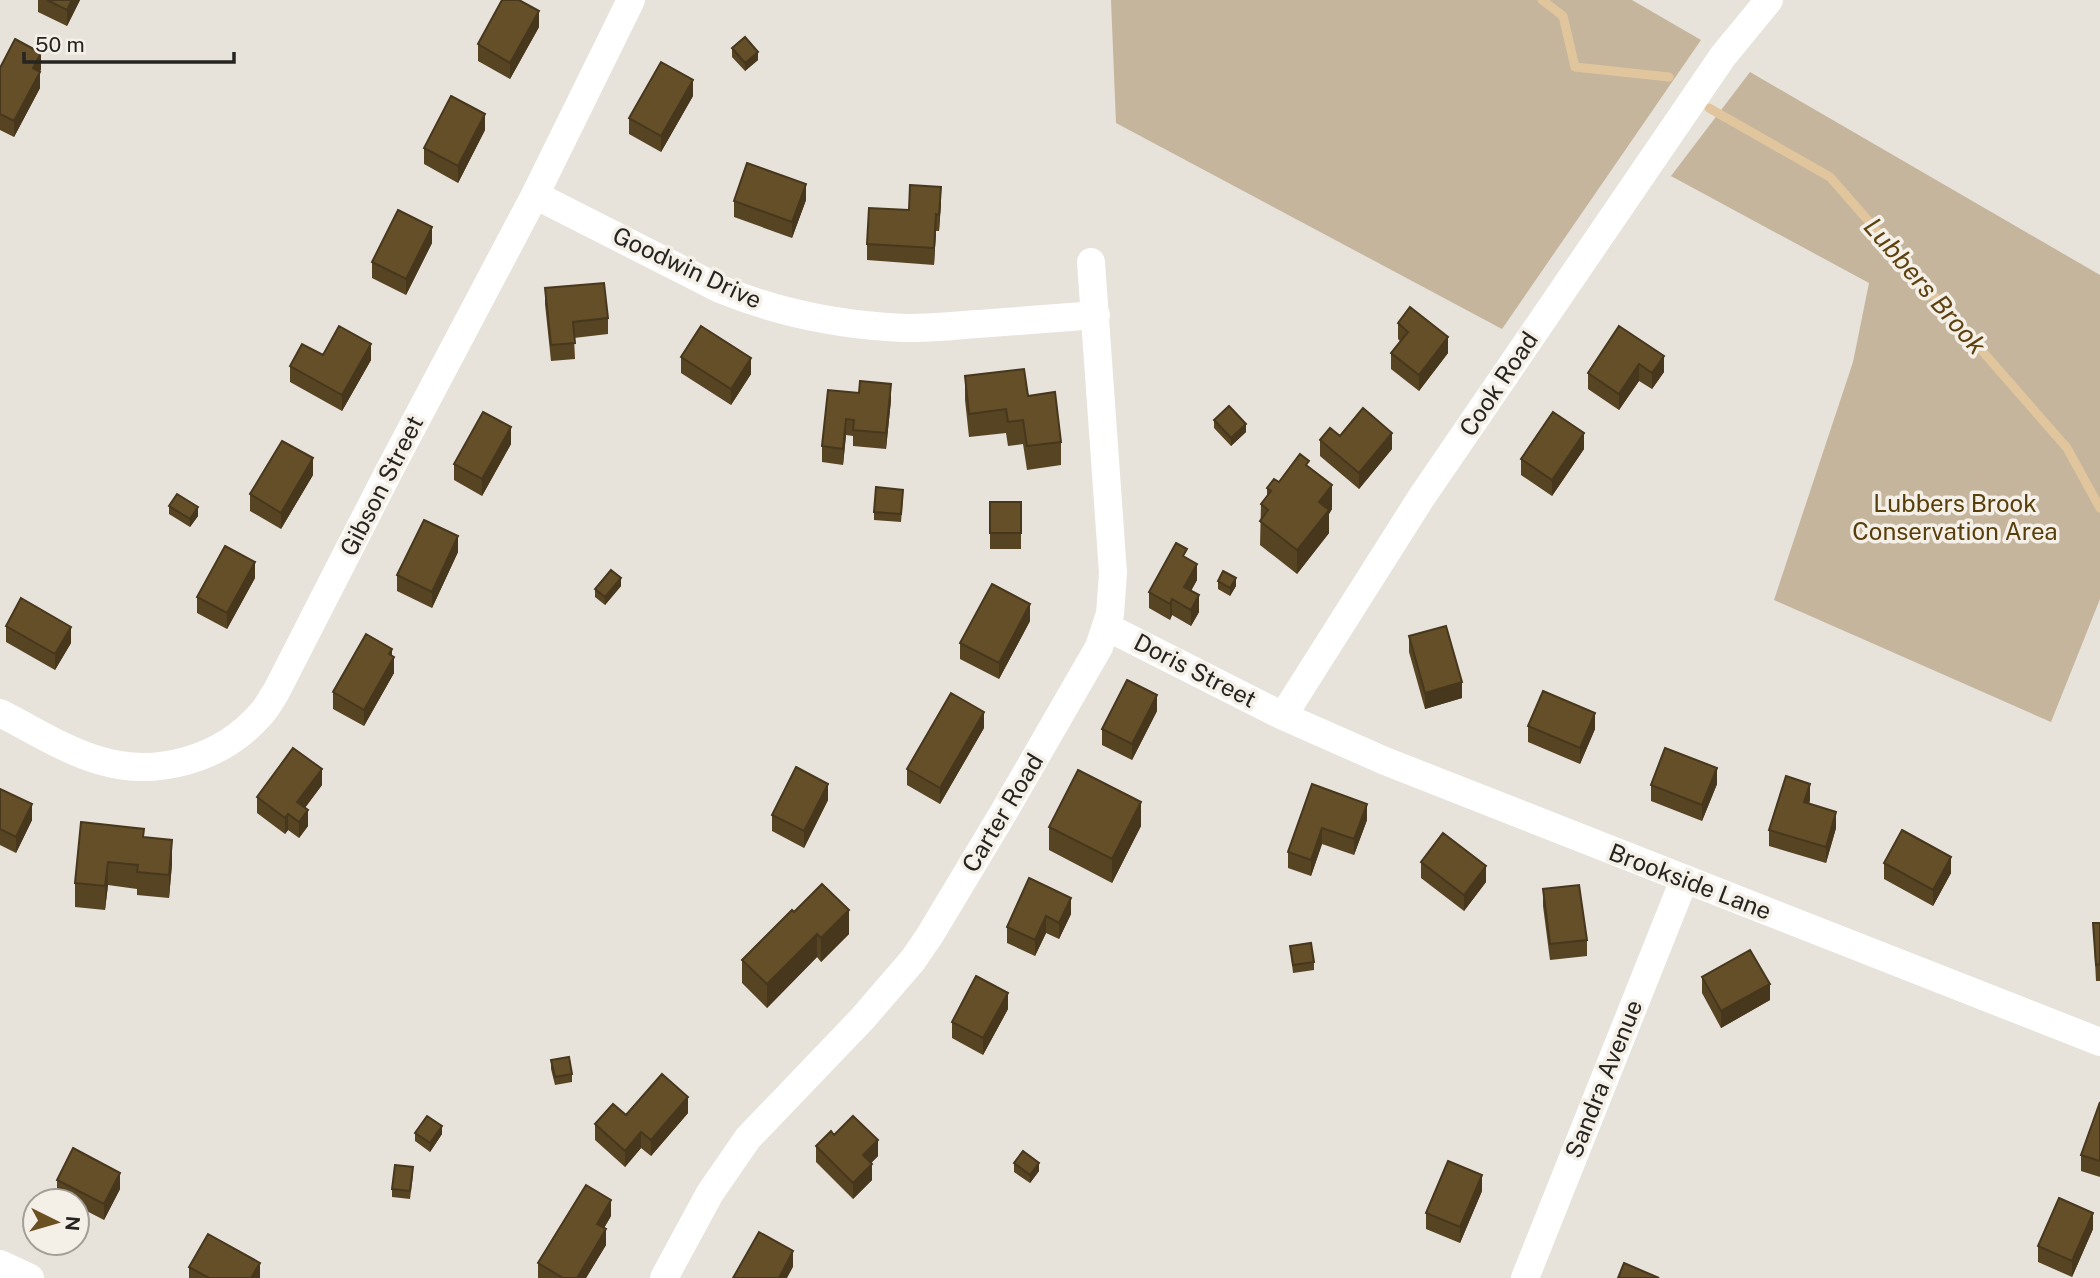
<svg xmlns="http://www.w3.org/2000/svg" width="2100" height="1278" font-family="'Public Sans',sans-serif">
  <rect width="100%" height="100%" fill="#e7e2da"/>
  <!-- green -->
  <path fill="#c5b59c" d="M1111 0H1632L1701 40 1502 329 1116 123Z
    M1750 72 2100 275V599L2051 722 1774 600 1853 362 1869 283 1671 176Z"/>
  <g fill="none" stroke-linecap="round" stroke-linejoin="round">
    <!-- stream -->
    <path stroke="#e1c69d" stroke-width="9" d="M1542 0 1563 16 1575 67 1669 77
      M1709 108 1830 177 2067 448 2100 508"/>
    <!-- street -->
    <path stroke="#fff" stroke-width="28" d="M535 195 720 289C774 311 829 323 887 327 917 330 948 326 978 324 1017 321 1056 318 1096 315
      M1107 627 1283 716 1385 761 2100 1042
      M0 713C32 729 64 750 98 760 155 778 221 760 261 714 267 708 271 699 276 692L388 473 535 195 631 0
      M1283 716 1421 498 1723 56 1769 0
      M0 1264 30 1278
      M664 1278 710 1193 748 1138 863 1018 913 960 930 935 1005 810 1099 647 1110 614 1113 573 1091 262
      M1525 1278 1684 880"/>
  </g>
  <!-- wall -->
  <path fill="#574423" d="M38 0H80L67 26 38 12Z
    M539 27 510 79 478 61V44Z
    M732 48 758 60 745 71 732 57Z
    M0 68 41 69 40 72V88L14 137 0 130Z
    M693 96 661 152 629 134V118Z
    M485 130 458 183 424 164V148Z
    M806 200 792 238 734 217V201Z
    M941 203 939 231H936L934 265 867 260V244L909 210Z
    M432 243 406 295 372 278V262Z
    M545 288 608 318V334L574 338 575 359 551 361 545 304Z
    M1398 323 1448 353 1419 391 1391 369V353L1401 342 1398 339Z
    M1619 326 1664 372 1652 389 1639 381 1619 410 1588 389V373Z
    M323 355 371 360 342 411 290 382V366Z
    M681 357 751 374 731 405 681 373Z
    M965 376 1028 396 1061 442V465L1027 470 1023 444 1008 446 1006 433 969 437 965 400Z
    M828 390 891 400 886 449 853 446V436L846 435 843 465 822 462V446Z
    M1214 420 1246 432 1231 446 1214 428Z
    M1340 436 1392 449 1359 489 1320 456V440Z
    M511 444 482 496 454 480V464Z
    M1584 449 1552 496 1521 475V459Z
    M1309 468 1332 509 1329 514V533L1297 574 1260 545 1261 504 1267 497V488Z
    M313 475 281 529 250 511V494Z
    M903 498 901 522 874 520V512Z
    M990 502H1021V549H990Z
    M169 506 198 516 190 527 169 514Z
    M458 552 432 608 397 591V575Z
    M1187 558 1197 580 1191 591 1199 612 1191 626 1172 615 1170 620 1149 608V592Z
    M255 578 227 629 197 613V597Z
    M1218 581 1236 586 1230 596 1218 589Z
    M621 586 605 605 595 597V589Z
    M1030 621 999 679 960 659V643Z
    M6 626 71 643 55 670 6 642Z
    M1409 636 1462 698 1425 709 1409 652Z
    M392 656 394 673 364 726 333 709V692Z
    M1157 711 1132 760 1102 745V729Z
    M1528 726 1595 729 1580 764 1528 742Z
    M984 728 940 804 907 785V769Z
    M1312 784 1367 820 1354 855 1322 844 1311 876 1288 868V852Z
    M1717 784 1702 821 1651 801V785Z
    M322 785 305 808 308 826 299 838 288 830 285 834 257 813V797Z
    M0 789 32 820 16 853 0 845Z
    M828 800 804 848 772 831V815Z
    M1810 800 1809 804 1836 828 1826 863 1769 846V830Z
    M1141 826 1112 883 1049 850V827Z
    M144 837 172 864 169 898 137 895V889L108 885 105 910 75 907V883Z
    M1421 862 1486 882 1464 911 1421 878Z
    M1884 863 1951 873 1933 906 1884 879Z
    M1029 878 1071 914 1059 939 1046 933 1035 956 1007 943V927Z
    M1543 889 1587 940V956L1550 960 1543 906Z
    M794 912 849 934 821 962 817 957 767 1008 742 983V960Z
    M2093 923H2100V981H2096Z
    M1290 946 1314 962V970L1293 973Z
    M1702 977 1770 1000 1721 1028 1702 993Z
    M1008 1009 983 1055 952 1038V1022Z
    M551 1060 572 1074V1082L555 1085 551 1069Z
    M2100 1102V1177L2081 1171V1155Z
    M688 1113 651 1156 641 1148 625 1167 595 1140V1124L626 1115Z
    M415 1133 442 1134 430 1152 415 1141Z
    M834 1135 878 1156 871 1163 872 1180 853 1199 816 1162V1146Z
    M1014 1163 1039 1171 1030 1183 1014 1172Z
    M413 1175 410 1199 392 1197V1189Z
    M57 1180 120 1189 104 1220 77 1206V1201H67L57 1196Z
    M1482 1191 1460 1243 1426 1229V1213Z
    M611 1216 604 1228 606 1245 586 1278H538V1263Z
    M2093 1229 2072 1277 2038 1262V1246Z
    M189 1267 260 1278H189Z"/>
  <!-- shaded-wall -->
  <path fill="#47371d" d="M72 0H80L67 26V10Z
    M539 11V27L510 79V63Z
    M758 52V60L745 71V63Z
    M41 53V69L36 80 40 72V88L14 137V121L33 68Z
    M693 80V96L661 152V136Z
    M485 114V130L458 183V166Z
    M806 184V200L792 238V222Z
    M941 187V203L939 231V215Z
    M936 214V231L934 265V248Z
    M432 227V243L406 295V279Z
    M1448 337V353L1419 391V375Z
    M371 344V360L342 411V395Z
    M1664 356V372L1652 389V373Z
    M751 358V374L731 405V389Z
    M1639 364V381L1619 410V394Z
    M891 384V400L886 449V433Z
    M846 419V435L843 465V449Z
    M1246 424V432L1231 446V438Z
    M511 427V444L482 496V479Z
    M1392 433V449L1359 489V473Z
    M1584 433V449L1552 496V480Z
    M313 458V475L281 529V513Z
    M1332 485V509L1329 514V533L1297 574V550L1319 502Z
    M198 507V516L190 527V519Z
    M458 536V552L432 608V592Z
    M255 562V578L227 629V613Z
    M1197 564V580L1184 603V587Z
    M621 578V586L605 605V597Z
    M1236 578V586L1230 596V588Z
    M1199 595V612L1191 626V610Z
    M1172 599V615L1170 620V604Z
    M1030 604V621L999 679V663Z
    M71 627V643L55 670V654Z
    M392 649V660L394 657V673L364 726V710Z
    M1462 682V698L1425 709V693Z
    M1157 695V711L1132 760V744Z
    M984 712V728L940 804V788Z
    M1595 713V729L1580 764V748Z
    M1717 768V784L1702 821V805Z
    M322 769V785L297 818V802Z
    M828 784V800L804 848V831Z
    M1810 784V800L1804 819V802Z
    M1141 802V826L1112 883V859Z
    M32 804V820L16 853V837Z
    M1367 804V820L1354 855V839Z
    M308 810V826L299 838V822Z
    M1836 812V828L1826 863V847Z
    M288 814V830L285 834V818Z
    M1322 828V844L1311 876V860Z
    M172 840V864L169 898V875Z
    M1951 857V873L1933 906V890Z
    M108 862V885L105 910V886Z
    M1486 866V882L1464 911V895Z
    M1071 898V914L1059 939V923Z
    M849 910V934L821 962V938Z
    M1046 916V933L1035 956V940Z
    M817 934V957L767 1008V984Z
    M1770 984V1000L1721 1028V1011Z
    M1008 993V1009L983 1055V1038Z
    M688 1097V1113L651 1156V1140Z
    M442 1126V1134L430 1152V1143Z
    M641 1132V1148L625 1167V1151Z
    M878 1140V1156L863 1171V1155Z
    M1039 1163V1171L1030 1183V1175Z
    M872 1164V1180L853 1199V1183Z
    M120 1173V1189L104 1220V1204Z
    M1482 1175V1191L1460 1243V1227Z
    M611 1200V1216L597 1240V1224Z
    M2093 1213V1229L2072 1277V1261Z
    M606 1229V1245L586 1278H577Z
    M793 1251V1267L787 1278H779Z
    M260 1263V1278H251Z"/>
  <!-- building -->
  <path fill="#654f29" stroke="#47371d" stroke-width="2" d="M47 0H72L67 10Z
    M502 0H519L539 11 510 63 478 44Z
    M745 37 758 52 745 63 732 48Z
    M15 39 41 53 33 68 40 72 14 121 0 114V68Z
    M661 62 693 80 661 136 629 118Z
    M451 96 485 114 458 166 424 148Z
    M747 163 806 184 792 222 734 201Z
    M910 185 941 187 939 215 936 214 934 248 867 244 869 208 909 210Z
    M398 210 432 227 406 279 372 262Z
    M604 283 608 318 573 322 575 343 551 345 545 288Z
    M1410 307 1448 337 1419 375 1391 353 1408 332 1398 323Z
    M339 326 371 344 342 395 290 366 302 344 323 355Z
    M701 326 751 358 731 389 681 357Z
    M1619 326 1664 356 1652 373 1639 364 1619 394 1588 373Z
    M1024 369 1028 396 1055 392 1061 442 1027 446 1023 420 1008 422 1006 409 969 414 965 376Z
    M860 381 891 384 886 433 853 430 854 420 846 419 843 449 822 446 828 390 859 393Z
    M1229 406 1246 424 1231 438 1214 420Z
    M1363 408 1392 433 1359 473 1320 440 1330 428 1340 436Z
    M483 412 511 427 482 479 454 464Z
    M1553 412 1584 433 1552 480 1521 459Z
    M282 441 313 458 281 513 250 494Z
    M1300 454 1309 461 1306 465 1332 485 1319 502 1329 510 1297 550 1260 521 1268 510 1261 504 1271 491 1267 488 1274 479 1279 482Z
    M876 487 903 490 901 514 874 512Z
    M177 494 198 507 190 519 169 506Z
    M990 502H1021V533H990Z
    M424 520 458 536 432 592 397 575Z
    M1176 543 1187 549 1183 556 1197 564 1184 587 1199 595 1191 610 1172 599 1170 604 1149 592Z
    M225 546 255 562 227 613 197 597Z
    M611 570 621 578 605 597 595 589Z
    M1223 571 1236 578 1230 588 1218 581Z
    M992 584 1030 604 999 663 960 643Z
    M21 598 71 627 55 654 6 626Z
    M1446 626 1462 682 1425 693 1409 636Z
    M366 634 392 649 389 654 394 657 364 710 333 692Z
    M1127 680 1157 695 1132 744 1102 729Z
    M1543 691 1595 713 1580 748 1528 726Z
    M951 693 984 712 940 788 907 769Z
    M293 748 322 769 297 802 308 810 299 822 288 814 285 818 257 797Z
    M1665 748 1717 768 1702 805 1651 785Z
    M796 767 828 784 804 831 772 815Z
    M1078 770 1141 802 1112 859 1049 827Z
    M1786 776 1810 784 1804 802 1836 812 1826 847 1769 830Z
    M1312 784 1367 804 1354 839 1322 828 1311 860 1288 852Z
    M0 789 32 804 16 837 0 829Z
    M81 822 144 829 143 837 172 840 169 875 137 872 138 865 108 862 105 886 75 883Z
    M1902 830 1951 857 1933 890 1884 863Z
    M1443 833 1486 866 1464 895 1421 862Z
    M1029 878 1071 898 1059 923 1046 916 1035 940 1007 927Z
    M822 884 849 910 821 938 817 934 767 984 742 960 792 910 794 912Z
    M1579 885 1587 940 1550 944 1543 889Z
    M2093 923H2100V964L2096 965Z
    M1311 943 1314 962 1293 965 1290 946Z
    M1750 950 1770 984 1721 1011 1702 977Z
    M976 976 1008 993 983 1038 952 1022Z
    M569 1057 572 1074 555 1077 551 1060Z
    M662 1074 688 1097 651 1140 641 1132 625 1151 595 1124 613 1104 626 1115Z
    M2100 1102V1161L2081 1155Z
    M427 1116 442 1126 430 1143 415 1133Z
    M853 1116 878 1140 863 1155 872 1164 853 1183 816 1146 831 1131 834 1135Z
    M73 1148 120 1173 104 1204 57 1180Z
    M1023 1151 1039 1163 1030 1175 1014 1163Z
    M1448 1161 1482 1175 1460 1227 1426 1213Z
    M395 1165 413 1167 410 1191 392 1189Z
    M586 1185 611 1200 597 1224 606 1229 577 1278H563L538 1263Z
    M2059 1198 2093 1213 2072 1261 2038 1246Z
    M759 1232 793 1251 779 1278H733Z
    M208 1234 260 1263 251 1278H209L189 1267Z
    M1624 1263 1659 1278H1618Z"/>
  <g text-anchor="middle" stroke-width="7" stroke-linejoin="round" paint-order="stroke">
    <!-- street labels -->
    <g font-size="24" fill="#262421" stroke="#f4efe7">
      <text transform="translate(687 268) rotate(25)" y="8">Goodwin Drive</text>
      <text transform="translate(1499 384) rotate(-56)" y="8">Cook Road</text>
      <text transform="translate(382 486) rotate(-63)" y="8">Gibson Street</text>
      <text transform="translate(1195 671) rotate(27)" y="8">Doris Street</text>
      <text transform="translate(1003 813) rotate(-59)" y="8">Carter Road</text>
      <text transform="translate(1690 882) rotate(21)" y="8">Brookside Lane</text>
      <text transform="translate(1604 1079) rotate(-68)" y="8">Sandra Avenue</text>
    </g>
    <!-- park labels -->
    <g font-size="24" fill="#583e0a" stroke="#f4efe7">
      <text x="1955" y="512">Lubbers Brook<tspan x="1955" dy="28">Conservation Area</tspan></text>
    </g>
    <!-- water labels -->
    <g font-size="26" font-style="italic" fill="#5d4210" stroke="#f4efe7">
      <text transform="translate(1925 286) rotate(49)" y="9">Lubbers Brook</text>
    </g>
  </g>
  <!-- north arrow -->
  <g transform="translate(56 1222) rotate(95)"><circle r="33" fill="#f4efe7" stroke="#a29e98" stroke-width="2"/>
  <path d="M0-5L12 26L0 18L-12 26Z" fill="#6b5022"/>
  <text y="-10" font-size="19" font-weight="bold" text-anchor="middle" fill="#262421">N</text>
  </g>
  <!-- scale -->
  <path d="M24 52v10h210v-10" fill="none" stroke="#262421" stroke-width="3.5"/>
  <text x="35" y="52" font-size="21" fill="#262421" stroke="#f4efe7" stroke-width="5" paint-order="stroke">50 m</text>
</svg>
